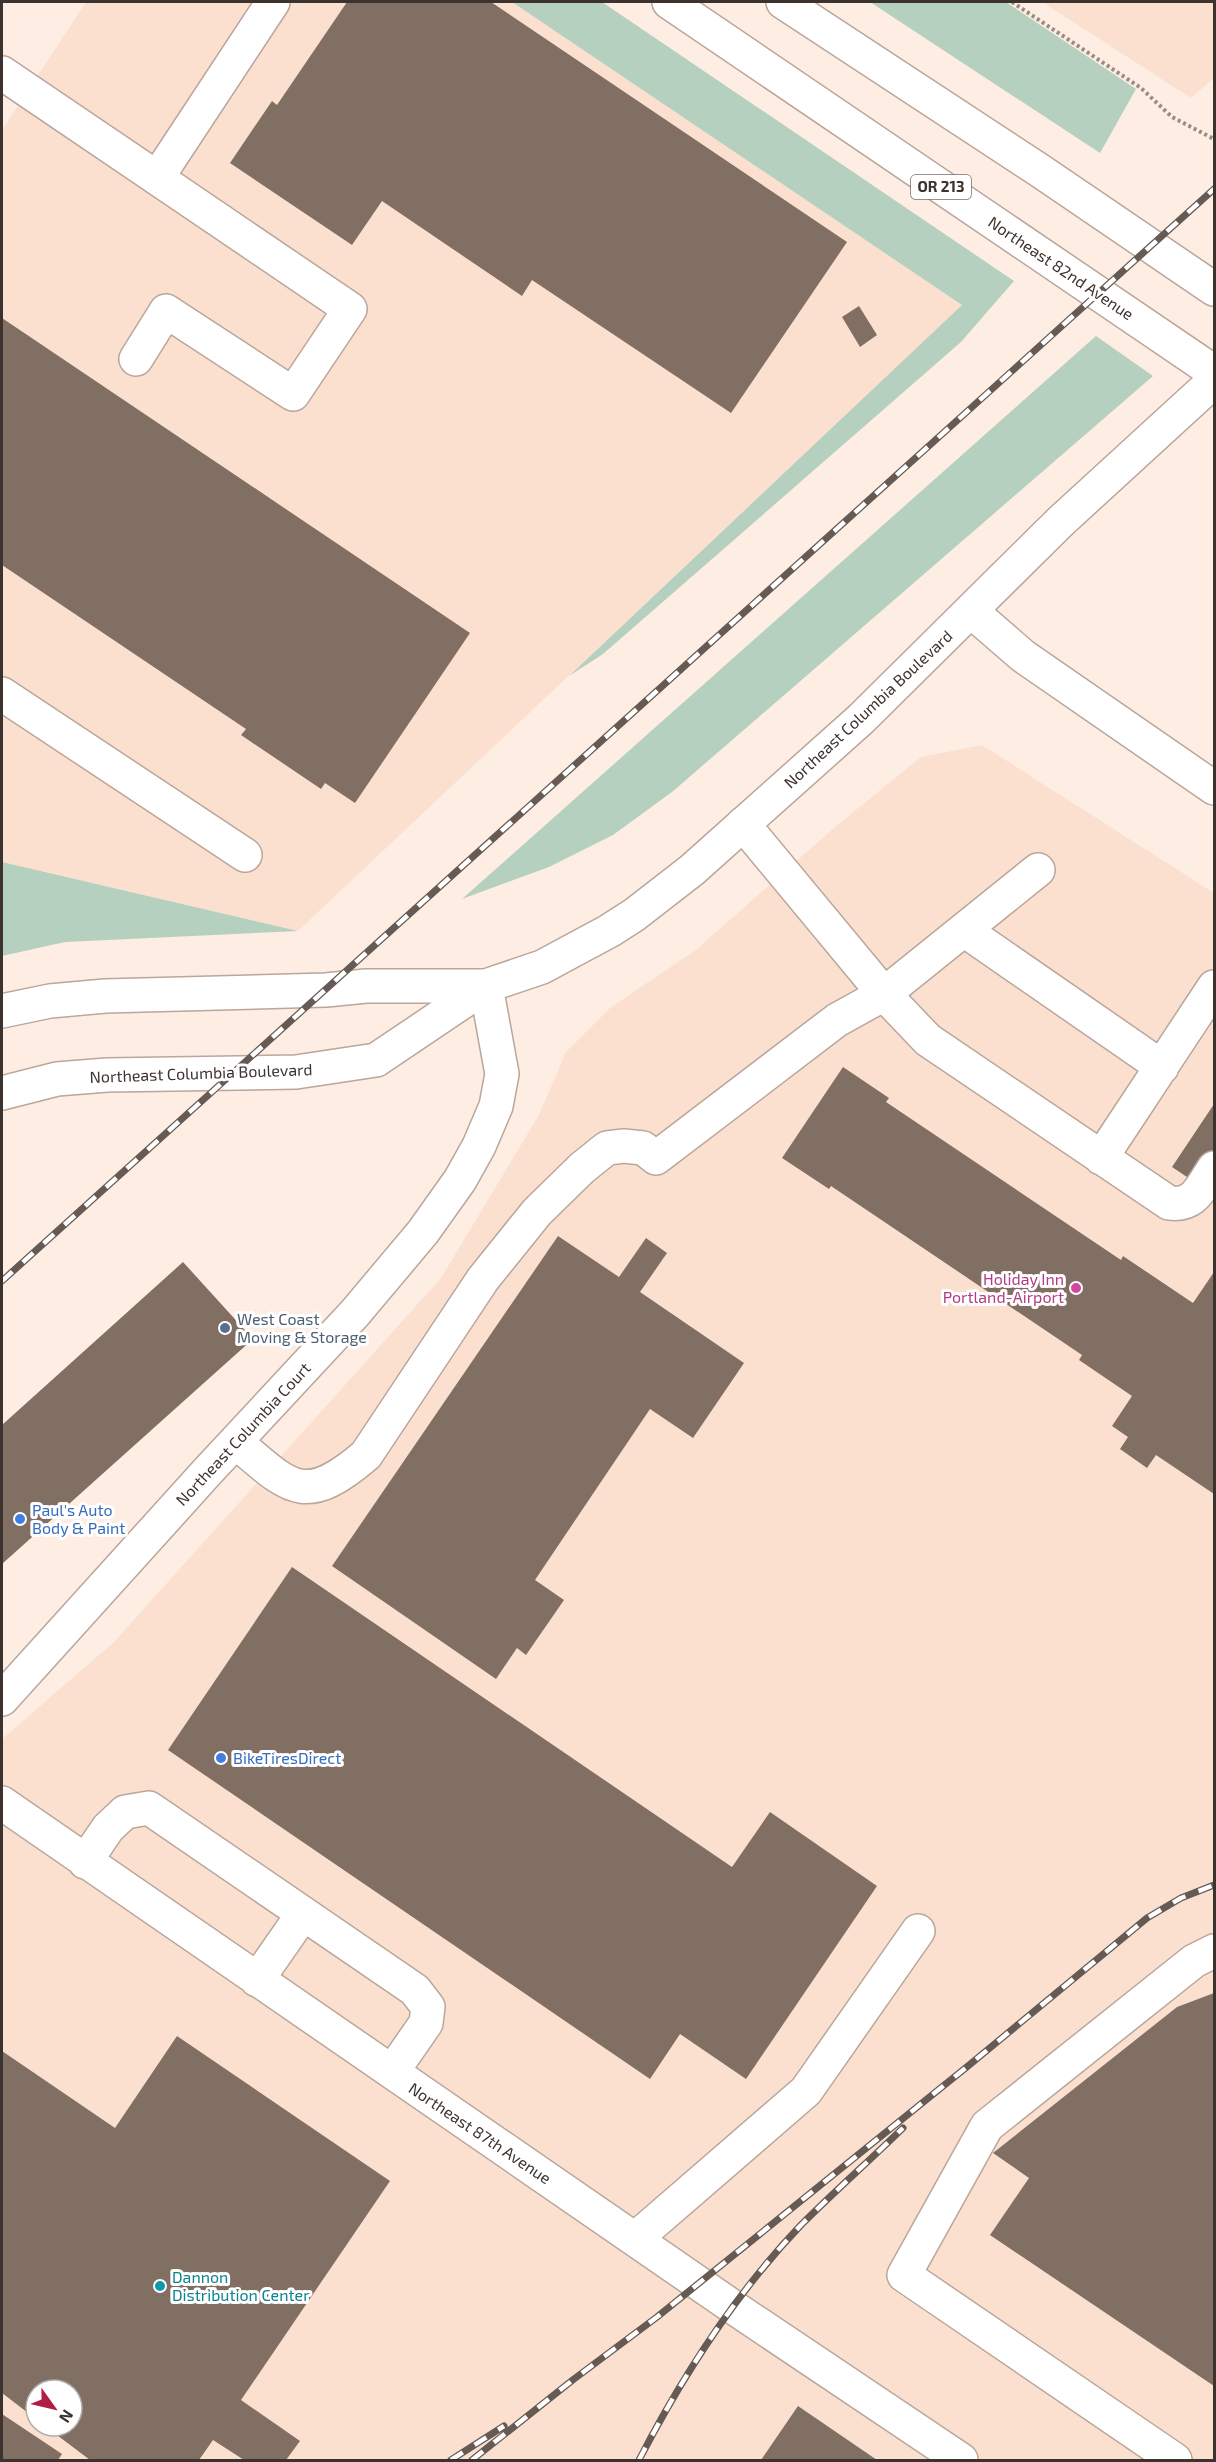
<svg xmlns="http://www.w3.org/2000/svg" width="1216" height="2462" font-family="'Exo 2',sans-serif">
  <rect width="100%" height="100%" fill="#feede3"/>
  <!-- built -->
  <path fill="#fce0cf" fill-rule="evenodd" d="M86 2H512L962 305 298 931 2 862V130Z
    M1042 2H1214V78L1191 98Z
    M982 745 1214 893V2460H2V1739L114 1642 441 1278 539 1115 566 1052 610 1008 697 949 835 827 921 757ZM36 2390H72V2426H36Z"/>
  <!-- green -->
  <path fill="#b5d0be" d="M512 2H602L1014 281 961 342 603 654 569 676 962 305Z
    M870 2H1006L1136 89 1100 153Z
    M1096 336 1153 376 672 792 613 835 549 867 462 899Z
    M2 862 298 931 65 942 2 956Z"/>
  <!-- building -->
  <path fill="#826f64" d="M347 2H491L847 242 731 413 532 280 522 296 382 201 352 245 230 163 272 101 277 105Z
    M859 306 877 335 860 347 842 317Z
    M2 318 470 633 355 803 325 783 321 789 241 735 246 729 2 565Z
    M843 1067 889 1098 886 1102 1121 1260 1123 1256 1193 1303 1214 1272V1494L1156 1455 1147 1468 1120 1449 1128 1437 1112 1426 1132 1396 1079 1360 1082 1355 831 1186 829 1189 782 1158Z
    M1214 1104V1195L1172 1167Z
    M558 1236 619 1277 646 1238 667 1253 640 1292 744 1363 693 1438 650 1409 535 1580 564 1600 526 1655 517 1648 496 1679 332 1566Z
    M183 1262 253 1339 2 1564V1425Z
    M292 1567 732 1867 770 1812 877 1886 746 2079 680 2034 650 2079 168 1750Z
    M1214 1993V2386L990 2235 1029 2178 993 2153 1177 2007Z
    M177 2036 390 2181 241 2400 300 2441 286 2460H244L213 2440 199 2460H90L45 2426H72V2390H36V2419L2 2393V2051L115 2128Z
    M798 2406 877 2460H761Z
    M2 2414 62 2454 58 2460H2Z"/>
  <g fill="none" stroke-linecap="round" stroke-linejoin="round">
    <defs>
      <path id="minor" d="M2 73 157 178 273 2
        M136 359 166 311 293 394 350 309 157 178
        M2 694 245 855
        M743 824 884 994 928 1040 1169 1203C1195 1207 1201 1187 1214 1168
        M964 930 1162 1067
        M1101 1158 1214 987
        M236 1442C290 1488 304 1508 366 1455L483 1279 537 1212 582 1168 607 1148 624 1146 643 1148 656 1158 837 1020 884 994 1038 870
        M2 1699 207 1472 355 1313 423 1232 460 1180 479 1146 496 1106 502 1074 486 986
        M2 1803 733 2307 961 2460
        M85 1862 108 1828 125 1812 149 1808 415 1990 428 2007 426 2023 392 2072
        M257 1980 303 1914
        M635 2239 806 2091 918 1931
        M1175 2460 904 2275 987 2126 1194 1961 1214 1951"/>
      <path id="major" d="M669 2 1214 372
        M783 2 1039 170 1214 289
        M971 611 1023 656 1214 788
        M2 1011 50 1001 105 996 326 990 366 986H486
        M2 1093 57 1079 107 1075 296 1072 376 1060 486 986 542 967 609 931 634 915 692 870 861 719 1060 522 1214 381"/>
    </defs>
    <!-- minor casing -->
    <use href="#minor" stroke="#baa69a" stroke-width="36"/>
    <!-- major casing -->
    <use href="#major" stroke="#baa69a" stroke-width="36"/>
    <!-- path -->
    <path stroke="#988c84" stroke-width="4" stroke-dasharray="3 3" stroke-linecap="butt" d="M1012 2 1141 88 1172 117 1214 139"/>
    <!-- minor -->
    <use href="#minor" stroke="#fff" stroke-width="33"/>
    <!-- major -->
    <use href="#major" stroke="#fff" stroke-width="33"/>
    <defs>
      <path id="rail" d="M2 1281 1214 189
        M451 2460 504 2426
        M472 2460 574 2379 657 2317 968 2066 1147 1918 1181 1898 1214 1885
        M639 2460C682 2377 735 2294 801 2225 834 2192 869 2161 903 2128"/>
    </defs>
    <!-- rail casing -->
    <use href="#rail" stroke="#655a54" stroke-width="7"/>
    <!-- rail -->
    <use href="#rail" stroke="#fff" stroke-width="4.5" stroke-dasharray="14" stroke-linecap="butt"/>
  </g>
  <!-- markers -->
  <circle fill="#d1479c" stroke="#fff" stroke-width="2" cx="1076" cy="1288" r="6"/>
  <circle fill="#5c6f8a" stroke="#fff" stroke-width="2" cx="225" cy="1328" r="6"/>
  <g fill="#3f7fe0" stroke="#fff" stroke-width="2">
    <circle cx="20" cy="1519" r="6"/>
    <circle cx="221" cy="1758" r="6"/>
  </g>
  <circle fill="#0f9aa8" stroke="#fff" stroke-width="2" cx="160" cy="2286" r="6"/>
  <g text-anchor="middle" stroke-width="6" stroke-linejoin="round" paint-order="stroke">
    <!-- shield labels -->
    <rect fill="#fff" stroke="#76706d" stroke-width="1.5" x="911" y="175" width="60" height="24" rx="4.5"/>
    <g font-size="15" font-weight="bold" fill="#3c332e">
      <text x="941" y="192">OR 213</text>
    </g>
    <!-- street labels -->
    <g font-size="16" fill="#3c332e" stroke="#fff">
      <text transform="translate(1061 268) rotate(34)" y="6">Northeast 82nd Avenue</text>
      <text transform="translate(868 709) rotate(-43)" y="6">Northeast Columbia Boulevard</text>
      <text transform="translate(201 1073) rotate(-2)" y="6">Northeast Columbia Boulevard</text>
      <text transform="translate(243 1434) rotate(-47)" y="6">Northeast Columbia Court</text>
      <text transform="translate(480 2133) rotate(34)" y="6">Northeast 87th Avenue</text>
    </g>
    <!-- hotel labels -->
    <g font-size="16" fill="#b23c85" stroke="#fff" text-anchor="end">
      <text x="1064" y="1285">Holiday Inn<tspan x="1064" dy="18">Portland-Airport</tspan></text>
    </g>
    <!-- service labels -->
    <g font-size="16" fill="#4e5e75" stroke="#fff" text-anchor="start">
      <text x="237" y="1325">West Coast<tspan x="237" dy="18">Moving &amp; Storage</tspan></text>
    </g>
    <!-- shop labels -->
    <g font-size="16" fill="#366cbe" stroke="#fff" text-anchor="start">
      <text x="32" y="1516">Paul's Auto<tspan x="32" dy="18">Body &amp; Paint</tspan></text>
      <text x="233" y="1764">BikeTiresDirect</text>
    </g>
    <!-- culture labels -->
    <g font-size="16" fill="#0d838f" stroke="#fff" text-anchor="start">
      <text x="172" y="2283">Dannon<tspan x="172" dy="18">Distribution Center</tspan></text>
    </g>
  </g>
  <!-- border -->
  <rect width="1216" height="2462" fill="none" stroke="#3c332e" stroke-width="6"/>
  <!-- north arrow -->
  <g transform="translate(54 2408) rotate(124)"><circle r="28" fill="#ffffff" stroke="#b1adab" stroke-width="1.5"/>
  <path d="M0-4.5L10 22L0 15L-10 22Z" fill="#b11e44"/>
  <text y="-9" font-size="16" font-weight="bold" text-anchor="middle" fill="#3c332e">N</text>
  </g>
</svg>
